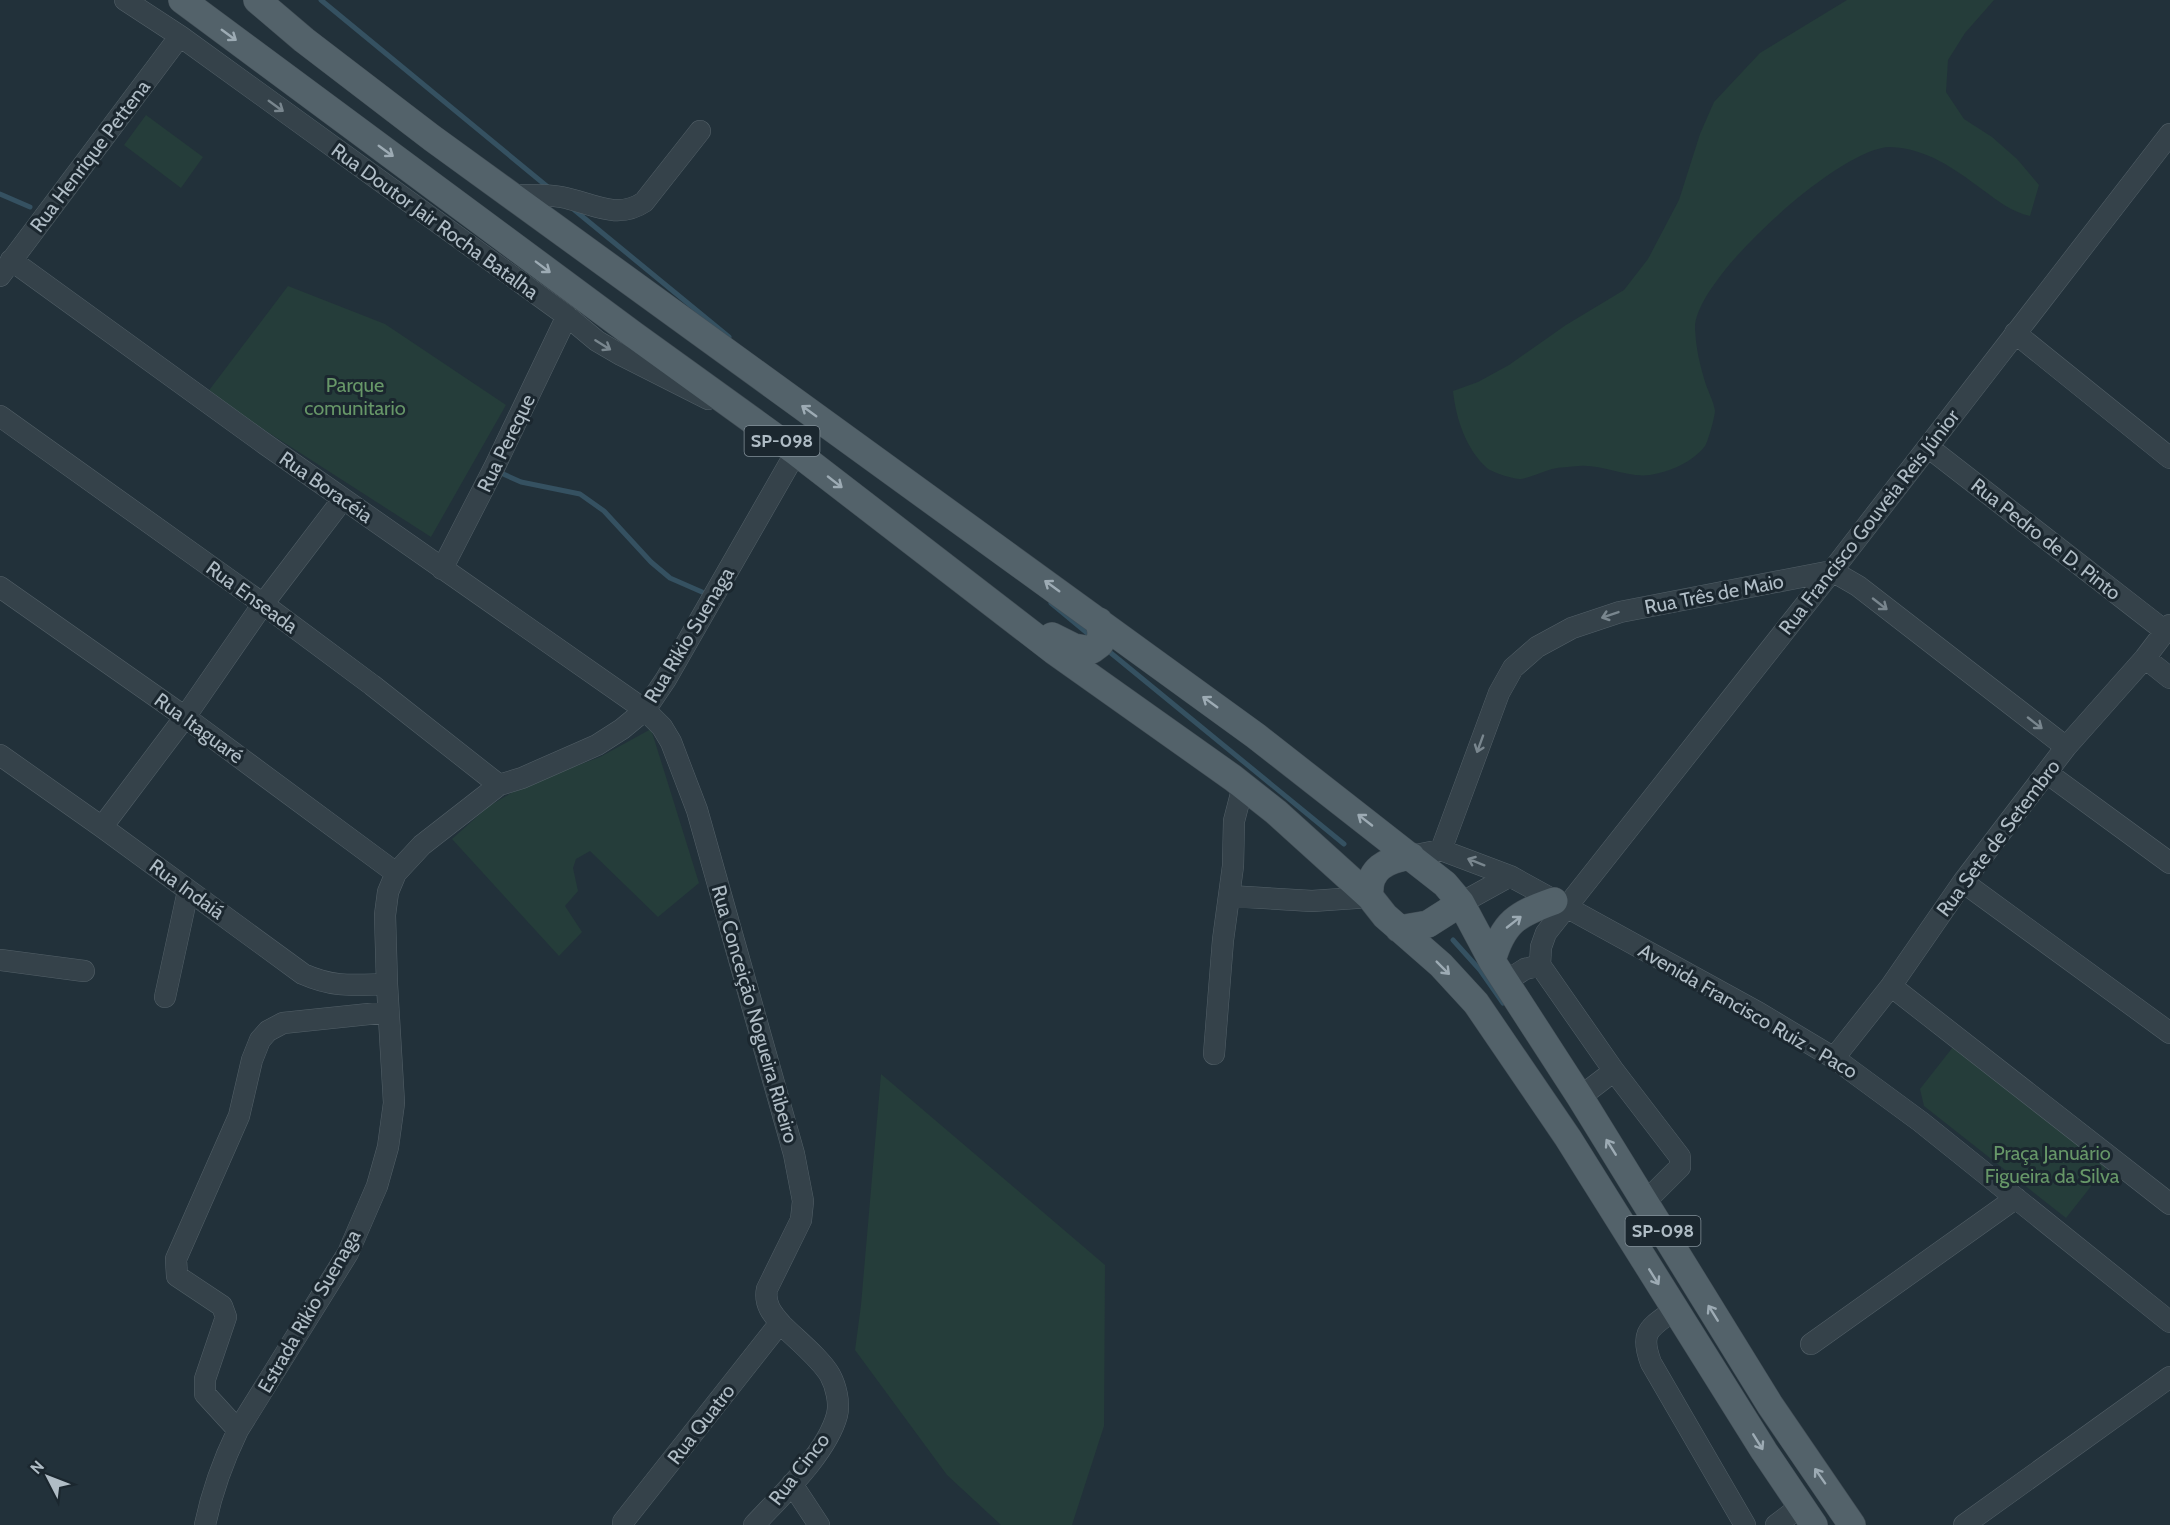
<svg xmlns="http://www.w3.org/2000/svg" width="2170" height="1525" font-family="Cabin,sans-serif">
  <rect width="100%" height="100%" fill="#22313a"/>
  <!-- green -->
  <path fill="#253d3a" d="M1847 0H1994L1965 33 1948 60 1946 92 1964 119 1992 137 2017 159 2039 185 2030 216C2012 212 1998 201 1983 190 1955 169 1926 148 1890 147 1840 147 1694 279 1695 328 1696 350 1700 365 1706 385 1709 393 1714 403 1715 411 1715 416 1708 442 1705 446 1693 462 1669 472 1650 475 1626 478 1602 464 1579 466 1570 467 1560 467 1552 469 1542 472 1532 477 1521 479 1514 479 1493 473 1487 468 1466 449 1456 419 1453 391L1478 382 1509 365 1566 325 1624 290 1648 259 1679 200 1700 134 1714 102 1760 53Z
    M146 115 203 157 181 188 124 145Z
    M288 286 385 324 506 405 431 537 207 393Z
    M651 729 699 883 658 917 590 851 576 859 573 868 578 891 565 906 582 932 559 956 452 839 489 806 523 786 600 757Z
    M1953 1047 2108 1165 2066 1218 1924 1106 1920 1089Z
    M881 1074 1105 1265 1104 1426 1072 1525H1001L947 1475 855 1350 861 1305Z"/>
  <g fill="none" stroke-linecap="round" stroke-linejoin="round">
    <!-- stream -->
    <path stroke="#355161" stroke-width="5" d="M321 0 549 188
      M0 194 30 207
      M572 208 729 337
      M501 473 521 482 580 494 604 511 651 562 670 578 702 592
      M1051 603 1092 637
      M1106 649 1344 844
      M1453 940 1480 970 1503 1003"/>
    <defs>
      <path id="minor" d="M125 0 180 36 567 316 597 341 621 355 708 399
        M513 195C530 195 545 194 561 197 590 202 616 221 644 202L700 131
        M11 260 265 444 645 710 662 727 671 742 697 810 794 1154 803 1201 801 1220 767 1289C764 1304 772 1314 782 1325 796 1339 820 1358 830 1375 836 1386 840 1403 837 1415 827 1453 781 1496 754 1525
        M0 276 180 36
        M2015 333 2170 458
        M0 416 263 604 372 685 499 785
        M1928 447 2165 631
        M442 569 495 466 567 316
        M0 587 185 717 396 873
        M2145 658 2170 678
        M0 755 102 827 303 974C335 988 353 985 387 984
        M2047 773 2170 863
        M102 827 185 717 263 604 343 499
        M1441 850 1499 693 1513 668 1537 647 1572 628 1620 612 1832 571 1858 586 2066 747
        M1411 856 1441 850 1510 876 1759 1013 1834 1058 1921 1122 2170 1322
        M1963 882 2170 1033
        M1229 896 1312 901 1370 897
        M1461 903 1510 876
        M0 960 84 971
        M1540 965 1541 947 1546 933 1832 571 2170 134
        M1506 981 1525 969 1540 965 1614 1071 1680 1157V1167L1645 1202
        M1891 986 2170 1204
        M165 997 188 891
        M1214 1054 1223 940 1233 866 1234 821 1243 786
        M1834 1058 1891 986 1963 882 2066 747 2145 658 2170 625
        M1580 1097 1614 1071
        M1674 1310C1650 1328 1639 1331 1651 1363L1745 1525
        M1811 1344 2016 1198
        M238 1430 205 1394V1379L226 1317 222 1306 177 1276 176 1259 239 1116 252 1060 260 1040 268 1031 283 1023 388 1012
        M792 1484 819 1525
        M205 1525C212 1491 223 1461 238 1430L348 1253 377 1186 388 1147 394 1103 387 984 385 915 388 892 396 873 422 845 499 785 522 778 597 745 622 729 645 710 666 679 796 452
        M623 1525V1522L780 1323
        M1776 1525 1801 1506
        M1964 1525 2170 1377"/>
      <path id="major" d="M182 0 634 335 796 452 1054 651 1233 778 1276 812 1370 897 1385 916 1441 965 1476 1003 1568 1138 1764 1451 1814 1525
        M257 0 304 40 432 138 1256 736 1445 884 1461 903 1492 961 1580 1097 1770 1405 1852 1525
        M1052 636 1074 647 1092 650 1100 644 1101 632 1099 621
        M1370 897C1367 868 1387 860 1411 856
        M1399 929 1428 924 1461 903
        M1492 961C1503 922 1517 914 1554 901"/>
    </defs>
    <!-- minor casing -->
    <use href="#minor" stroke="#536068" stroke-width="22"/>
    <!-- major casing -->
    <use href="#major" stroke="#424e56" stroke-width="28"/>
    <!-- minor -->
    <use href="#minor" stroke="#35424a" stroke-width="21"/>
    <!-- major -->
    <use href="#major" stroke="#53626a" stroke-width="27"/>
  </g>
  <!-- one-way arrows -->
  <defs><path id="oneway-shaft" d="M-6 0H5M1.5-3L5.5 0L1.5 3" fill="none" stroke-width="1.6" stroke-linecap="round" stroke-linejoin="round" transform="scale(1.5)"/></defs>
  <g stroke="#9dabb4">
    <use href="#oneway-shaft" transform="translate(229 35) rotate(36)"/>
    <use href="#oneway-shaft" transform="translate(386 151) rotate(36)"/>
    <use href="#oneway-shaft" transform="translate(543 267) rotate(37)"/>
    <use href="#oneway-shaft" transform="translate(809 411) rotate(-144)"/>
    <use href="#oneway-shaft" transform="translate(835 482) rotate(38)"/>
    <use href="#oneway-shaft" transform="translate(1052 586) rotate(-144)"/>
    <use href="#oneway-shaft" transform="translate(1210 702) rotate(-144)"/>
    <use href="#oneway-shaft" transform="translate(1365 820) rotate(-142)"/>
    <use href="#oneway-shaft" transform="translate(1514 922) rotate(-38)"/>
    <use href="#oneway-shaft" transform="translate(1443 968) rotate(45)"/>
    <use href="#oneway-shaft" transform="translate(1611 1147) rotate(-122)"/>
    <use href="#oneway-shaft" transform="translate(1654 1277) rotate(58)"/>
    <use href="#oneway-shaft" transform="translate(1713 1313) rotate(-122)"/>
    <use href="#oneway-shaft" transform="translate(1758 1442) rotate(58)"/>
    <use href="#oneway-shaft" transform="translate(1820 1476) rotate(-125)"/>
  </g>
  <g stroke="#79868e">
    <use href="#oneway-shaft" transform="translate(276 106) rotate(36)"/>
    <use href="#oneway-shaft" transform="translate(603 345) rotate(32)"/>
    <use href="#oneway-shaft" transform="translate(1880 604) rotate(38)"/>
    <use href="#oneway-shaft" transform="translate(1610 615) rotate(161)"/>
    <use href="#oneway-shaft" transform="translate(2035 723) rotate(38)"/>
    <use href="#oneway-shaft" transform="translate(1480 744) rotate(110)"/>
    <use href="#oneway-shaft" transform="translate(1476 862) rotate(-158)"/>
  </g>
  <g text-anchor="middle" stroke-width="6" stroke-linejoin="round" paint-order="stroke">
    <!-- shield labels -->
    <g fill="#1b272f" stroke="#839099" stroke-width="1.5">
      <rect x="744.5" y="426" width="75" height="30" rx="4.5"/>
      <rect x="1625.5" y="1216" width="75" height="30" rx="4.5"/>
    </g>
    <g font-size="18" font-weight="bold" fill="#b0bdc6">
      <text x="782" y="447">SP-098</text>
      <text x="1663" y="1237">SP-098</text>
    </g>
    <!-- street labels -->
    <g font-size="20" fill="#b0bdc6" stroke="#1b272f">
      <text transform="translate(90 156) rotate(-53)" y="7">Rua Henrique Pettena</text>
      <text transform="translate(435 221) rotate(36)" y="7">Rua Doutor Jair Rocha Batalha</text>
      <text transform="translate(506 443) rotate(-64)" y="7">Rua Pereque</text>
      <text transform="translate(326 487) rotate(35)" y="7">Rua Boracéia</text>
      <text transform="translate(1869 522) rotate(-52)" y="7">Rua Francisco Gouveia Reis Júnior</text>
      <text transform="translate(2046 539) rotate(38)" y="7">Rua Pedro de D. Pinto</text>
      <text transform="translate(1714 594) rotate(-11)" y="7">Rua Três de Maio</text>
      <text transform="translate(252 597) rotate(36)" y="7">Rua Enseada</text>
      <text transform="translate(689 635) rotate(-59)" y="7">Rua Rikio Suenaga</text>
      <text transform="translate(199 728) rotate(36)" y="7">Rua Itaguaré</text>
      <text transform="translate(1998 838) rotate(-53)" y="7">Rua Sete de Setembro</text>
      <text transform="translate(187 889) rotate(36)" y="7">Rua Indaiá</text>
      <text transform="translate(1748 1011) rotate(30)" y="7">Avenida Francisco Ruiz - Paco</text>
      <text transform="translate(755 1014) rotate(74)" y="7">Rua Conceição Nogueira Ribeiro</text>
      <text transform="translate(309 1311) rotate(-60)" y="7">Estrada Rikio Suenaga</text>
      <text transform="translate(701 1424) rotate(-52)" y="7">Rua Quatro</text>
      <text transform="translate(799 1469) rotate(-52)" y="7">Rua Cinco</text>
    </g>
    <!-- park labels -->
    <g font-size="20" fill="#679768" stroke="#1b272f">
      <text x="355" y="392">Parque<tspan x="355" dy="23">comunitario</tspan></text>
      <text x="2052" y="1160">Praça Januário<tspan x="2052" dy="23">Figueira da Silva</tspan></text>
    </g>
  </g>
  <!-- north arrow -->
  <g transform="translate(48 1477) rotate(312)" stroke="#1b272f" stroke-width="4.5" paint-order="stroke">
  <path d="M0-4.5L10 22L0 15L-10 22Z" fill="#b0bdc6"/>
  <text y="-9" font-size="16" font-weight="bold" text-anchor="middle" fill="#b0bdc6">N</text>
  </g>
</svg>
